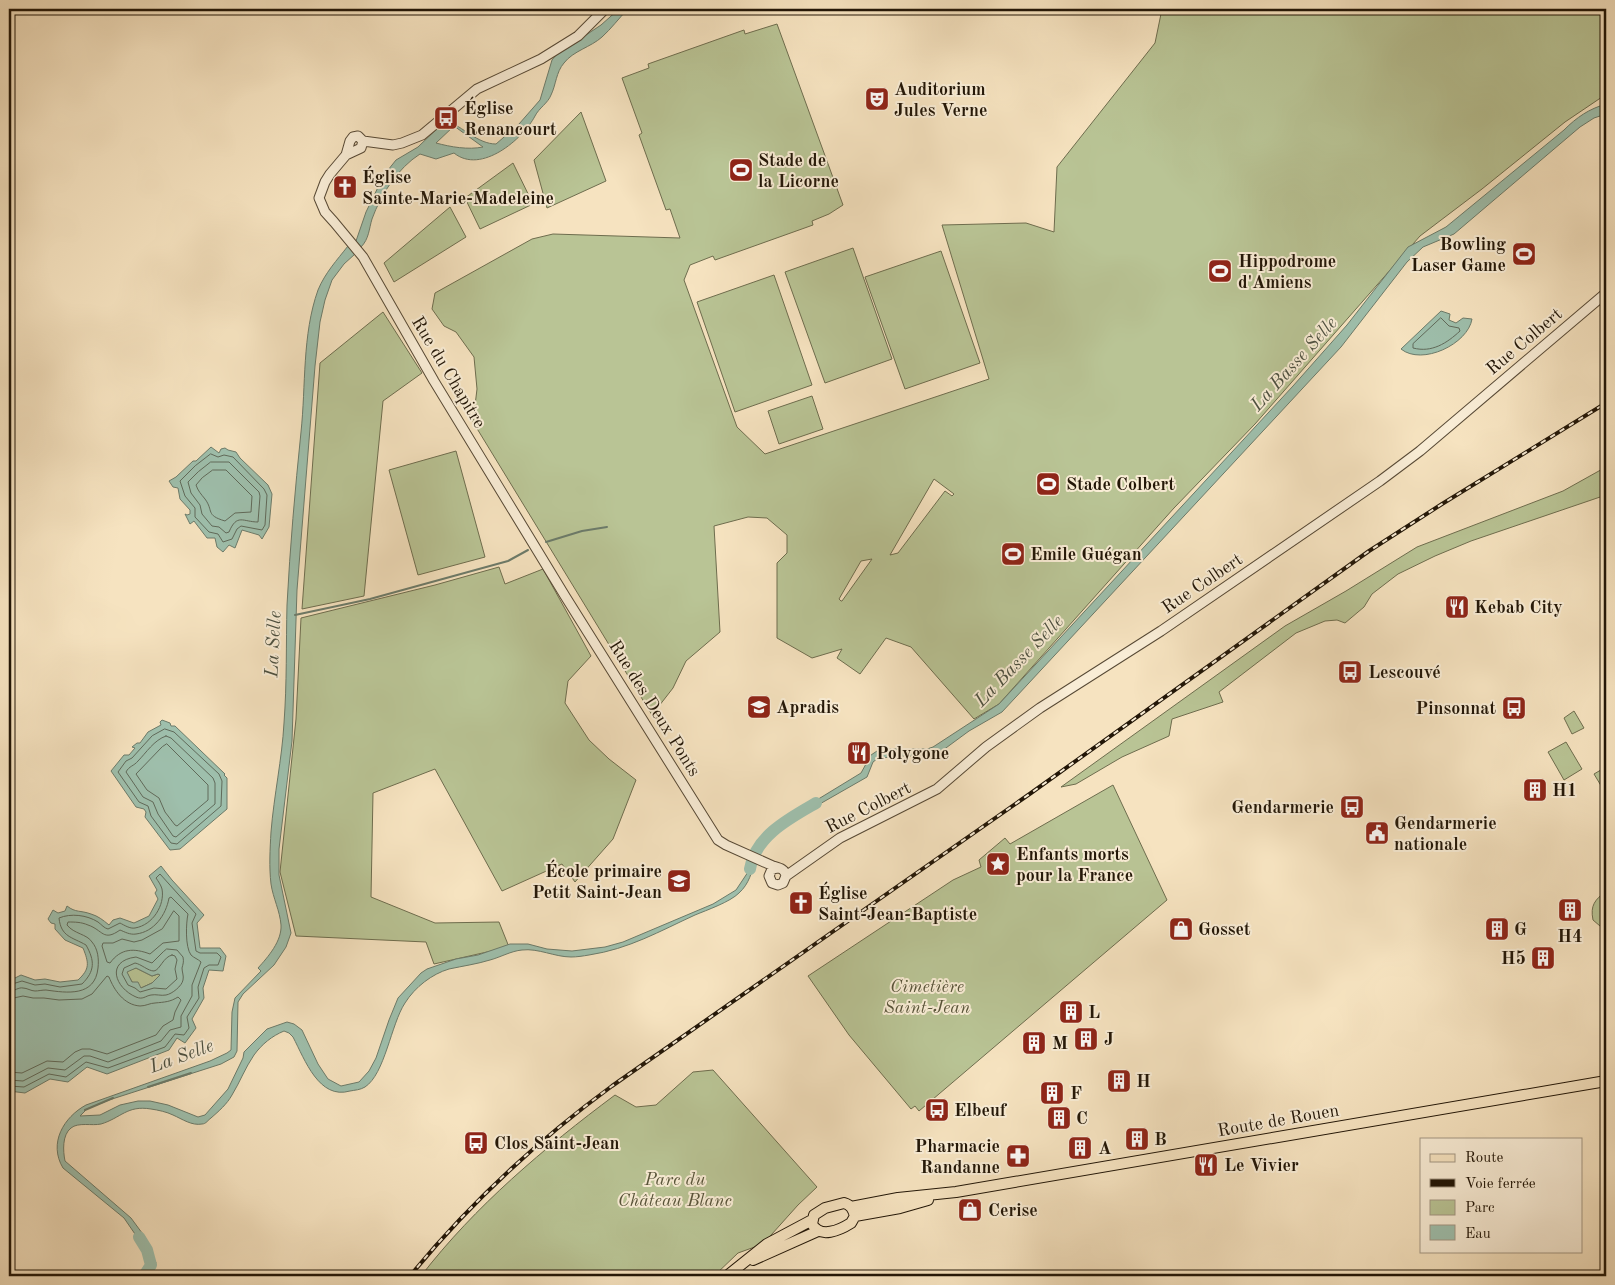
<svg xmlns="http://www.w3.org/2000/svg" width="1615" height="1285" font-family="'Old Standard TT',serif">
  <rect width="100%" height="100%" fill="#f6e3c0"/>
  <filter id="stains"><feTurbulence type="fractalNoise" baseFrequency=".004" numOctaves="4"/><feColorMatrix values="0 0 0 0 .2 0 0 0 0 .09 0 0 0 0 .02 0 0 0 .5 -.17"/></filter>
  <radialGradient id="worn" r=".72"><stop offset=".6" stop-color="#630" stop-opacity="0"/><stop offset="1" stop-color="#630" stop-opacity=".3"/></radialGradient>
  <!-- green -->
  <path fill="#b9c495" stroke="#6e6d4e" fill-rule="evenodd" d="M1162 9H1601L1606 12V97H1602L1565 122 1482 189 1420 236 1255 424 1174 508 999 704 974 719 911 647 886 638 860 674 837 658 842 649 812 658 777 638V563L787 553V535L767 518 748 517 714 526 720 632 686 661 673 688 652 715 473 422 477 389 474 357 456 332 444 326 432 309 435 293 532 239 553 234 680 238 670 209 666 210 639 135 642 133 622 78 649 68 648 64 744 30 745 34 777 24 843 205 829 214 812 221 813 225 715 260 713 256 690 265 684 280 737 427 765 454 989 379 942 225 1026 223 1054 232 1057 167 1155 43ZM934 479 954 494 952 496 945 491 898 553 890 555ZM872 559 842 601H841L839 599 861 561Z
    M581 112 606 181 547 208 534 160Z
    M513 163 533 204 480 229 465 198Z
    M450 207 466 237 394 282 384 263Z
    M853 248 892 359 825 383 785 272Z
    M941 251 980 363 905 389 865 277Z
    M774 275 812 385 735 412 697 302Z
    M383 312 422 373 383 401 364 596 302 609 320 363Z
    M812 396 823 429 779 444 768 411Z
    M456 451 485 557 418 575 389 470Z
    M1606 467V495L1471 541 1435 556 1398 574 1372 594 1364 607 1345 623 1337 620 1325 621 1296 633 1219 692 1223 702 1172 719 1169 736 1122 757 1076 784 1061 787 1285 626 1346 591 1417 547 1563 491Z
    M499 567 505 584 543 569 591 656 568 681 565 703 589 740 609 759 636 780 613 839 575 882 562 864 502 891 435 769 373 793 371 897 435 923 499 922 509 947 434 964 426 942 296 936 280 872 296 719 301 618 435 585Z
    M1574 711 1584 728 1572 734 1564 718Z
    M1566 742 1582 769 1564 780 1548 752Z
    M1606 767V794L1594 774Z
    M1113 785 1167 900 919 1111 915 1106 911 1109 849 1035 808 976 953 880 981 867 979 860 1005 838 1010 844Z
    M1606 891V926H1600L1593 920C1590 905 1595 900 1606 891Z
    M136 968 152 976 158 974 160 975 152 983 141 988 132 982 126 971Z
    M713 1070 817 1187 798 1205 763 1244 738 1253 714 1276H421C475 1206 544 1148 615 1095L636 1107 656 1105 693 1072Z"/>
  <!-- water -->
  <path fill="#9ebfac" stroke="#6c7b6a" fill-rule="evenodd" d="M619 9H628C619 18 611 29 602 37 591 47 573 51 564 63 556 72 556 85 551 95 548 103 539 108 535 116 523 139 481 175 454 153L436 159 420 154C398 168 381 194 372 219 369 229 369 239 361 247L356 241 366 212 384 175 396 160 418 147 446 120C463 127 478 144 496 144L519 124 540 100 552 60 556 55 601 25ZM454 126 483 147C468 150 451 147 436 143Z
    M1606 104V114L1594 118 1580 127 1454 234 1423 247 1407 262 1341 347 1002 712 969 731 935 756H895L877 759 873 762 867 777 804 813 802 809 861 773 871 755 880 749H927L933 747 999 704 1293 386 1347 325 1408 247 1446 227 1564 130C1577 117 1589 109 1606 104Z
    M348 246 355 254 344 264 332 280 325 300 320 322 315 366 297 590 292 741 279 849V875L291 933 286 947 274 965 243 994 238 1002 237 1051 234 1057 221 1064 109 1100 87 1109 80 1116 100 1115 120 1105 138 1101H150L168 1105 198 1117 205 1115 228 1089 243 1058 244 1052 267 1029 287 1022 294 1024 302 1030 318 1064 328 1079 341 1086 359 1082 369 1071 376 1058 389 1020 398 998 421 973 427 969 456 959 478 955 510 944H528L547 949 572 951 605 947 623 942 713 904 736 890 748 872 750 857 755 860C752 872 749 884 739 893 730 902 707 910 695 915 660 931 629 949 589 955 583 956 577 957 571 957 555 957 538 948 522 950 511 951 501 957 490 960 477 964 463 966 449 969 432 974 415 987 405 1003 391 1024 385 1074 365 1087 360 1090 355 1090 350 1091 319 1100 305 1060 293 1037L289 1033 284 1031C272 1036 262 1044 254 1055 245 1068 240 1082 232 1095 227 1104 219 1111 211 1118 208 1120 206 1124 202 1124 192 1126 182 1119 173 1115 167 1112 158 1110 151 1109 127 1105 121 1118 101 1124 92 1126 78 1122 71 1128 62 1135 63 1151 65 1161L131 1218 145 1237 156 1263 148 1276H140L149 1263 148 1253 124 1218 63 1168C48 1143 64 1117 86 1105L210 1061 227 1053 231 1050 232 1012 235 998 261 971 258 968C268 957 282 941 281 925 280 911 273 898 271 884 269 867 270 849 271 832 274 795 282 759 284 723 287 683 286 644 287 605 290 547 295 490 301 432 306 385 302 335 318 290 325 273 337 260 348 246Z
    M1441 311 1450 314 1449 320 1456 323 1463 318 1472 319C1468 344 1422 366 1401 349Z
    M211 447 219 453 221 449 225 448 228 450 236 452 240 458 268 485 272 494 269 527 262 539 259 535 242 530 235 548 229 545 223 552 217 547 215 538H207L194 521 190 524 185 514 187 515 190 514V510L180 499 178 488 173 487 169 481 176 477 193 461H196Z
    M162 720 170 723 171 726H175L225 774 224 775 227 778V809L180 849 170 850 145 817 146 812 144 809 136 807 111 771 124 755H129L135 748 132 747 137 743H140L148 732 161 725 160 722Z
    M161 866 172 880 204 915 197 923 200 948H220L226 956 223 971 209 970 203 988 204 998 192 1019 196 1028 185 1043 177 1038 169 1050 107 1074 87 1067 68 1082 50 1079 25 1093 9 1091V981L21 975 35 980 45 979 60 982 78 980C90 969 89 963 83 948L65 940 55 929V924L51 923 48 919 53 910 58 913 65 911 67 906C76 913 80 910 91 914 98 916 103 920 109 925L113 920 120 918 134 923 149 916 158 899 155 893 157 890 149 876ZM136 968 152 976 158 974 160 975 152 983 141 988 138 982H132L127 972Z"/>
  <g fill="none" stroke-linecap="round" stroke-linejoin="round">
    <!-- shore -->
    <path stroke="#606a5a" stroke-width="1" d="M1441 318 1449 326 1459 328 1460 331C1447 343 1432 353 1413 348V344Z
      M211 454 218 457 224 455 233 457 264 489 267 495 265 525 262 530 241 526 237 529 232 539 223 542 218 534 209 532 195 517V508L185 496 180 481 195 466Z
      M211 462H229L259 492 260 496 258 522C243 522 237 513 229 532L226 533 219 527 212 526 202 514 200 505 191 493 188 482 198 472Z
      M213 470H226L252 496 251 512 235 513 225 521C205 515 214 511 205 499 201 494 198 491 196 485L202 478Z
      M165 729 174 732 219 774 222 781 221 806 177 844 171 843 151 816 148 806 139 802 118 772 126 761 132 758 152 736Z
      M166 736 171 738 213 778 215 783V804L176 837 173 836 158 814 153 802 143 797 126 772C129 766 134 766 138 761 146 753 154 740 166 736Z
      M167 744 208 785V800L177 826 175 825 165 812 159 798 147 790 136 774 162 747Z
      M174 911 179 916V941L163 943 150 954C134 948 121 948 110 963L107 962 102 946 103 943H113L122 939 134 942 142 940 162 929Z
      M167 949 177 950 183 957C184 962 183 964 182 968 182 972 184 976 183 980 182 986 172 994 166 995 161 996 156 994 151 995 145 996 143 1000 136 997 115 988 105 961 136 957L152 963 163 952Z
      M172 955 175 956 177 960 175 969 177 979 166 989 154 988 140 992 135 988 128 985 122 974 124 968 135 963C141 964 148 971 154 971 160 970 163 957 172 955Z
      M9 985 22 981 35 985 45 984 60 987 82 984C95 971 95 961 86 945 72 937 61 937 59 918 71 913 87 915 98 922 102 925 104 928 108 929L120 923C124 925 130 929 135 928 153 925 165 905 162 889 161 885 158 881 156 878L160 874 196 914 192 923 196 951 200 953H217L221 957 218 965H209L204 968 198 987 199 998 187 1017 189 1028 184 1035 175 1034 165 1047 108 1068 86 1062 66 1077 49 1074 24 1087 9 1086
      M9 992C14 991 19 987 23 988 27 988 31 991 35 991 38 991 42 990 46 990 67 993 95 997 98 968 99 959 98 949 92 942 87 934 74 934 67 925L68 922C75 922 81 922 88 925 103 930 103 942 120 930 125 932 130 935 136 934 154 932 166 915 169 898L171 897 188 914C186 923 185 947 191 955 194 958 198 959 201 962L192 985V996L181 1016V1027L170 1030 161 1041 108 1062 90 1056H84L65 1070 48 1068 23 1081 9 1080
      M9 999 23 996 33 998H44L59 1000 82 999 92 994 107 976 109 977C114 990 124 1005 140 1006 146 1006 150 1003 155 1003 165 1002 170 1002 178 997L181 1000 175 1012 173 1020 163 1026 156 1035 107 1054 90 1049H82L75 1052 63 1062 47 1061 22 1073 9 1072"/>
    <!-- stream -->
    <path stroke="#6c7b6a" stroke-width="2" d="M546 542 582 531 607 527
      M295 615 370 599 508 561 528 550
      M148 1087 191 1073
      M85 1110 113 1098"/>
    <!-- river -->
    <path stroke="#9ebfac" stroke-width="12" d="M750 869C755 836 790 818 816 803
      M139 1237 147 1250 151 1265 144 1276"/>
    <defs>
      <path id="tertiary" d="M363 141 361 148 346 155 330 174 325 182 319 198 325 212 334 222 363 257 434 381 565 596 718 840 726 845 773 866C780 868 785 869 786 876L783 883 778 885 772 883 769 876 772 869 778 868
        M363 141 393 145 402 143 422 135 477 89 541 59 578 36 605 9
        M346 155 350 141 353 137 358 136 363 141
        M786 876 840 838 937 789 986 747 1040 708 1161 631 1380 481 1420 451 1606 293"/>
      <path id="primary" d="M844 1203C851 1205 853 1209 855 1216L851 1223C840 1230 820 1239 812 1224L814 1215 825 1208Z
        M851 1207 898 1198 956 1192 1606 1081
        M855 1216 900 1208 928 1200
        M753 1260 818 1231
        M727 1276 767 1244 812 1220"/>
    </defs>
    <!-- tertiary casing -->
    <use href="#tertiary" stroke="#574935" stroke-width="11"/>
    <!-- primary casing -->
    <use href="#primary" stroke="#221607" stroke-width="12"/>
    <!-- tertiary -->
    <use href="#tertiary" stroke="#f9edd6" stroke-width="9"/>
    <!-- primary -->
    <use href="#primary" stroke="#f6e3c0" stroke-width="10"/>
    <defs>
      <path id="rail" d="M410 1276C469 1204 537 1141 612 1086L1031 793 1369 551 1442 504 1606 403"/>
    </defs>
    <!-- rail casing -->
    <use href="#rail" stroke="#221607" stroke-width="4"/>
    <!-- rail -->
    <use href="#rail" stroke="#f9edd6" stroke-width="2" stroke-dasharray="5.5" stroke-linecap="butt"/>
  </g>
  <!-- icons -->
  <defs>
    <symbol id="theatre-square" viewBox="-11 -11 22 22"><rect x="-9" y="-9" width="18" height="18" rx="4" fill="#8f2418" stroke="#f9edd6"/><path d="M-5-5.5Q0-4 5-5.5V0Q5 5 0 6Q-5 5-5 0ZM-3.3-2.5H-1v1.5H-3.3ZM1-2.5H3.3v1.5H1ZM-2.8 1Q0 5.5 2.8 1Z" fill="#fff"/></symbol>
    <symbol id="bus-square" viewBox="-11 -11 22 22"><rect x="-9" y="-9" width="18" height="18" rx="4" fill="#8f2418" stroke="#f9edd6"/><path d="M-5-6H5V4H4V6H2V4H-2V6H-4V4H-5ZM-3.5-4V0h7V-4ZM-3.5 1.2v1.5H-2V1.2ZM2 1.2v1.5H3.5V1.2Z" fill="#fff"/></symbol>
    <symbol id="stadium-square" viewBox="-11 -11 22 22"><rect x="-9" y="-9" width="18" height="18" rx="4" fill="#8f2418" stroke="#f9edd6"/><path d="M0-5a6.5 5 0 1 0 0 10a6.5 5 0 1 0 0-10ZM-3.5-1.8h7v3.6h-7Z" fill="#fff"/></symbol>
    <symbol id="church-square" viewBox="-11 -11 22 22"><rect x="-9" y="-9" width="18" height="18" rx="4" fill="#8f2418" stroke="#f9edd6"/><path d="M-1.2-6h2.4v3.5h3.3v2.4h-3.3V6h-2.4V-.1h-3.3v-2.4h3.3Z" fill="#fff"/></symbol>
    <symbol id="restaurant-square" viewBox="-11 -11 22 22"><rect x="-9" y="-9" width="18" height="18" rx="4" fill="#8f2418" stroke="#f9edd6"/><path d="M-5-6h1v4h1v-4h1v4h1v-4h1v5L-1.5 .5V6h-2V.5L-5-1ZM5-6V6H3V1.5H1.5Q1.5-4 5-6Z" fill="#fff"/></symbol>
    <symbol id="university-square" viewBox="-11 -11 22 22"><rect x="-9" y="-9" width="18" height="18" rx="4" fill="#8f2418" stroke="#f9edd6"/><path d="M0-5L7-2L0 1L-7-2ZM-4 1L0 2.5L4 1V4Q0 6-4 4Z" fill="#fff"/></symbol>
    <symbol id="building-square" viewBox="-11 -11 22 22"><rect x="-9" y="-9" width="18" height="18" rx="4" fill="#8f2418" stroke="#f9edd6"/><path d="M-4-6H4V6H1V3H-1V6H-4ZM-2.5-4.3h1.7v1.8h-1.7ZM.8-4.3h1.7v1.8H.8ZM-2.5-1h1.7V.8h-1.7ZM.8-1h1.7V.8H.8Z" fill="#fff"/></symbol>
    <symbol id="civic-square" viewBox="-11 -11 22 22"><rect x="-9" y="-9" width="18" height="18" rx="4" fill="#8f2418" stroke="#f9edd6"/><path d="M-.6-6.5H3V-4.5H.6V-3L4-1V1h2V6H-6V1h2V-1L-.6-3ZM-1.2 2.5V6h2.4V2.5Z" fill="#fff"/></symbol>
    <symbol id="sight-square" viewBox="-11 -11 22 22"><rect x="-9" y="-9" width="18" height="18" rx="4" fill="#8f2418" stroke="#f9edd6"/><path d="M0-6L1.8-2.2L6-1.7L2.9 1.2L3.7 5.4L0 3.3L-3.7 5.4L-2.9 1.2L-6-1.7L-1.8-2.2Z" fill="#fff"/></symbol>
    <symbol id="school-square" viewBox="-11 -11 22 22"><rect x="-9" y="-9" width="18" height="18" rx="4" fill="#8f2418" stroke="#f9edd6"/><path d="M0-5L7-2L0 1L-7-2ZM-4 1L0 2.5L4 1V4Q0 6-4 4Z" fill="#fff"/></symbol>
    <symbol id="shop-square" viewBox="-11 -11 22 22"><rect x="-9" y="-9" width="18" height="18" rx="4" fill="#8f2418" stroke="#f9edd6"/><path d="M-5-2.5h2.3a2.7 3.5 0 0 1 5.4 0H5L5.5 6h-11ZM-1.5-2.5h3a1.5 2.3 0 0 0-3 0Z" fill="#fff"/></symbol>
    <symbol id="pharmacy-square" viewBox="-11 -11 22 22"><rect x="-9" y="-9" width="18" height="18" rx="4" fill="#8f2418" stroke="#f9edd6"/><path d="M-2-6h4v4h4v4h-4v4h-4v-4h-4v-4h4Z" fill="#fff"/></symbol>
  </defs>
  <g fill-rule="evenodd">
    <use href="#theatre-square" x="863" y="85" width="28" height="28"/>
    <use href="#bus-square" x="432" y="104" width="28" height="28"/>
    <use href="#stadium-square" x="727" y="156" width="28" height="28"/>
    <use href="#church-square" x="331" y="173" width="28" height="28"/>
    <use href="#stadium-square" x="1510" y="240" width="28" height="28"/>
    <use href="#stadium-square" x="1206" y="257" width="28" height="28"/>
    <use href="#stadium-square" x="1034" y="470" width="28" height="28"/>
    <use href="#stadium-square" x="999" y="540" width="28" height="28"/>
    <use href="#restaurant-square" x="1443" y="593" width="28" height="28"/>
    <use href="#bus-square" x="1336" y="658" width="28" height="28"/>
    <use href="#university-square" x="745" y="693" width="28" height="28"/>
    <use href="#bus-square" x="1500" y="694" width="28" height="28"/>
    <use href="#restaurant-square" x="845" y="739" width="28" height="28"/>
    <use href="#building-square" x="1521" y="776" width="28" height="28"/>
    <use href="#bus-square" x="1338" y="793" width="28" height="28"/>
    <use href="#civic-square" x="1363" y="819" width="28" height="28"/>
    <use href="#sight-square" x="984" y="850" width="28" height="28"/>
    <use href="#school-square" x="665" y="867" width="28" height="28"/>
    <use href="#church-square" x="787" y="889" width="28" height="28"/>
    <use href="#building-square" x="1556" y="896" width="28" height="28"/>
    <use href="#shop-square" x="1167" y="915" width="28" height="28"/>
    <use href="#building-square" x="1483" y="915" width="28" height="28"/>
    <use href="#building-square" x="1529" y="944" width="28" height="28"/>
    <use href="#building-square" x="1057" y="998" width="28" height="28"/>
    <use href="#building-square" x="1072" y="1025" width="28" height="28"/>
    <use href="#building-square" x="1020" y="1029" width="28" height="28"/>
    <use href="#building-square" x="1105" y="1067" width="28" height="28"/>
    <use href="#building-square" x="1038" y="1079" width="28" height="28"/>
    <use href="#bus-square" x="923" y="1096" width="28" height="28"/>
    <use href="#building-square" x="1045" y="1104" width="28" height="28"/>
    <use href="#building-square" x="1123" y="1125" width="28" height="28"/>
    <use href="#bus-square" x="462" y="1129" width="28" height="28"/>
    <use href="#building-square" x="1066" y="1134" width="28" height="28"/>
    <use href="#pharmacy-square" x="1004" y="1142" width="28" height="28"/>
    <use href="#restaurant-square" x="1192" y="1151" width="28" height="28"/>
    <use href="#shop-square" x="956" y="1196" width="28" height="28"/>
  </g>
  <g text-anchor="middle" stroke-width="4" stroke-linejoin="round" paint-order="stroke">
    <!-- poi labels -->
    <g font-size="18" font-weight="bold" fill="#221607" stroke="#f9edd6" text-anchor="start">
      <text x="894" y="95">Auditorium<tspan x="894" dy="21">Jules Verne</tspan></text>
      <text x="464" y="114">Église<tspan x="464" dy="21">Renancourt</tspan></text>
      <text x="758" y="166">Stade de<tspan x="758" dy="21">la Licorne</tspan></text>
      <text x="362" y="183">Église<tspan x="362" dy="21">Sainte-Marie-Madeleine</tspan></text>
      <text x="1506" y="250" text-anchor="end">Bowling<tspan x="1506" dy="21">Laser Game</tspan></text>
      <text x="1238" y="267">Hippodrome<tspan x="1238" dy="21">d'Amiens</tspan></text>
      <text x="1066" y="490">Stade Colbert</text>
      <text x="1030" y="560">Emile Guégan</text>
      <text x="1474" y="613">Kebab City</text>
      <text x="1368" y="678">Lescouvé</text>
      <text x="776" y="713">Apradis</text>
      <text x="1496" y="714" text-anchor="end">Pinsonnat</text>
      <text x="876" y="759">Polygone</text>
      <text x="1552" y="796">H1</text>
      <text x="1334" y="813" text-anchor="end">Gendarmerie</text>
      <text x="1394" y="829">Gendarmerie<tspan x="1394" dy="21">nationale</tspan></text>
      <text x="1016" y="860">Enfants morts<tspan x="1016" dy="21">pour la France</tspan></text>
      <text x="662" y="877" text-anchor="end">École primaire<tspan x="662" dy="21">Petit Saint-Jean</tspan></text>
      <text x="818" y="899">Église<tspan x="818" dy="21">Saint-Jean-Baptiste</tspan></text>
      <text x="1198" y="935">Gosset</text>
      <text x="1514" y="935">G</text>
      <text x="1570" y="942" text-anchor="middle">H4</text>
      <text x="1526" y="964" text-anchor="end">H5</text>
      <text x="1088" y="1018">L</text>
      <text x="1104" y="1045">J</text>
      <text x="1052" y="1049">M</text>
      <text x="1136" y="1087">H</text>
      <text x="1070" y="1099">F</text>
      <text x="954" y="1116">Elbeuf</text>
      <text x="1076" y="1124">C</text>
      <text x="1154" y="1145">B</text>
      <text x="494" y="1149">Clos Saint-Jean</text>
      <text x="1000" y="1152" text-anchor="end">Pharmacie<tspan x="1000" dy="21">Randanne</tspan></text>
      <text x="1098" y="1154">A</text>
      <text x="1224" y="1171">Le Vivier</text>
      <text x="988" y="1216">Cerise</text>
    </g>
    <!-- street labels -->
    <g font-size="18" fill="#221607" stroke="#f9edd6">
      <text transform="translate(1524 341) rotate(-40)" y="6">Rue Colbert</text>
      <text transform="translate(449 372) rotate(59)" y="6">Rue du Chapitre</text>
      <text transform="translate(1202 583) rotate(-34)" y="6">Rue Colbert</text>
      <text transform="translate(655 708) rotate(58)" y="6">Rue des Deux Ponts</text>
      <text transform="translate(868 807) rotate(-27)" y="6">Rue Colbert</text>
      <text transform="translate(1278 1120) rotate(-10)" y="6">Route de Rouen</text>
    </g>
    <!-- park labels -->
    <g font-size="18" font-style="italic" fill="#575339" stroke="#f9edd6">
      <text x="927" y="992">Cimetière<tspan x="927" dy="21">Saint-Jean</tspan></text>
      <text x="675" y="1185">Parc du<tspan x="675" dy="21">Château Blanc</tspan></text>
    </g>
    <!-- water labels -->
    <g font-size="19" font-style="italic" fill="#4d5141" stroke="#f9edd6">
      <text transform="translate(1293 363) rotate(-48)" y="7">La Basse Selle</text>
      <text transform="translate(272 644) rotate(-87)" y="7">La Selle</text>
      <text transform="translate(1018 660) rotate(-46)" y="7">La Basse Selle</text>
      <text transform="translate(181 1055) rotate(-20)" y="7">La Selle</text>
    </g>
  </g>
  <!-- margin -->
  <rect width="1615" height="1285" fill="none" stroke="#f6e3c0" stroke-width="30"/>
  <rect x="10" y="10" width="1595" height="1265" fill="none" stroke="#221607" stroke-width="2.5"/>
  <rect x="15" y="15" width="1585" height="1255" fill="none" stroke="#221607"/>
  <!-- legend -->
  <rect x="1420" y="1138" width="162" height="115" fill="#f9edd6" stroke="#a39783"/>
  <rect x="1430" y="1154" width="25" height="8" fill="#f6e3c0" stroke="#a39783"/>
  <text x="1465" y="1162" font-size="15" fill="#221607">Route</text>
  <rect x="1430" y="1179" width="25" height="8" fill="#221607" stroke="#a39783"/>
  <text x="1465" y="1188" font-size="15" fill="#221607">Voie ferrée</text>
  <rect x="1430" y="1200" width="25" height="15" fill="#b9c495" stroke="#a39783"/>
  <text x="1465" y="1212" font-size="15" fill="#221607">Parc</text>
  <rect x="1430" y="1225" width="25" height="15" fill="#9ebfac" stroke="#a39783"/>
  <text x="1465" y="1238" font-size="15" fill="#221607">Eau</text>
  <rect width="100%" height="100%" filter="url(#stains)"/>
  <rect width="100%" height="100%" fill="url(#worn)"/>
</svg>
